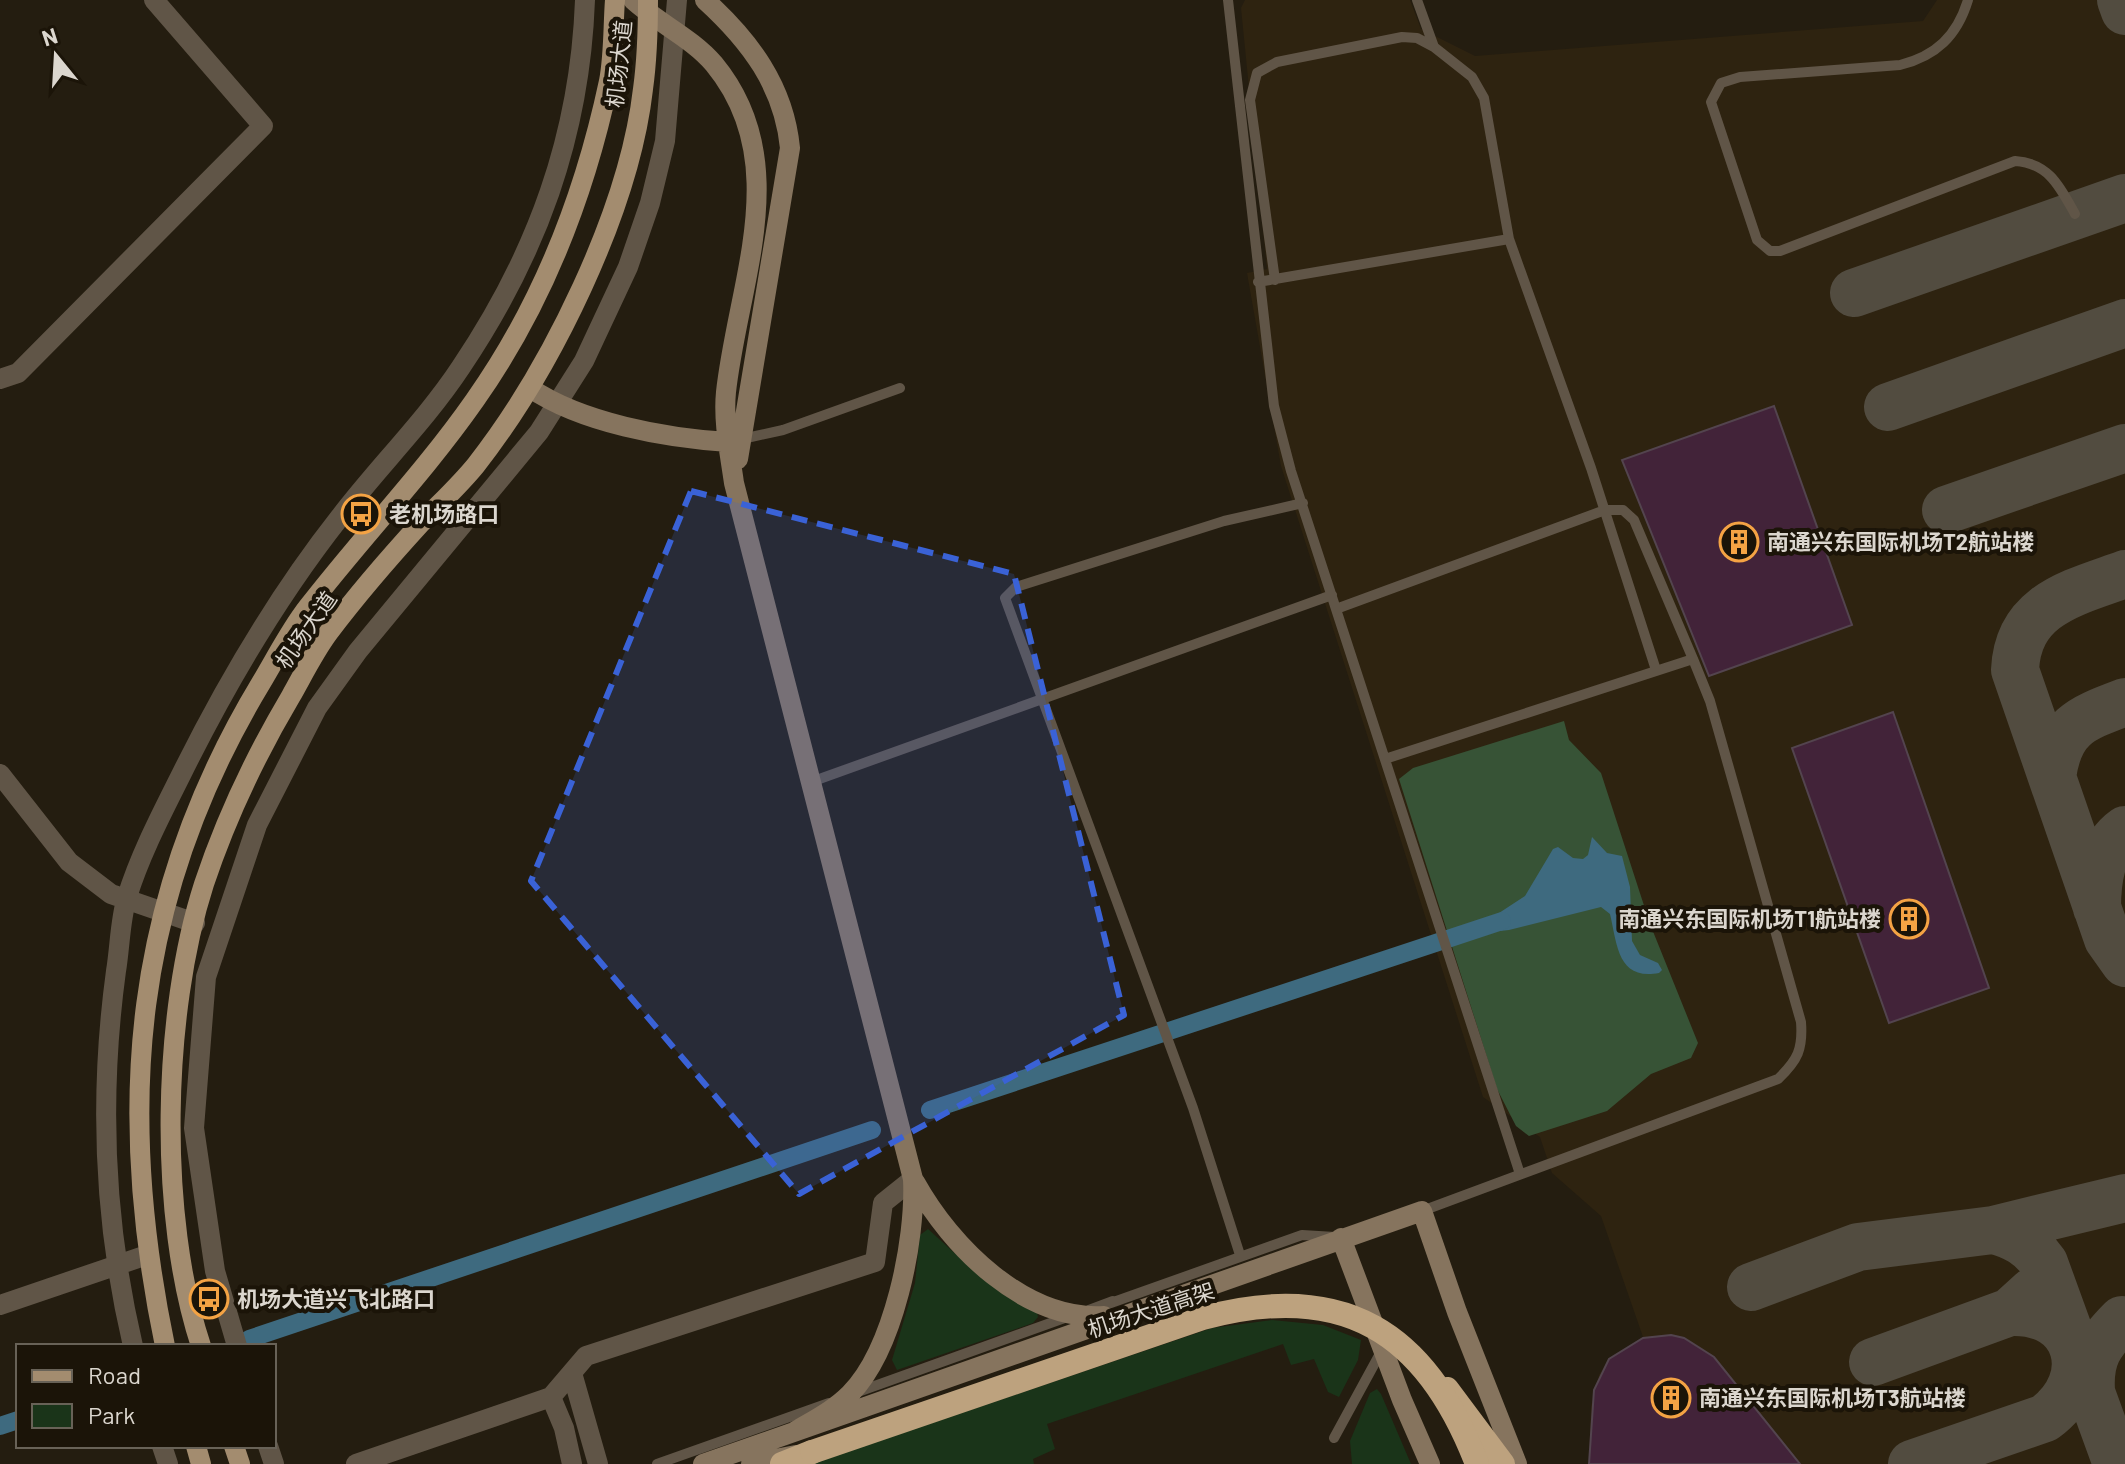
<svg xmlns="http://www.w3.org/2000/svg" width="2125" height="1464" font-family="Barlow,'Noto Sans SC',sans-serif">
  <rect width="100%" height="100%" fill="#241d10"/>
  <!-- built -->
  <path fill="#2e2310" d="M1245 0H1410L1421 29 1475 56 1923 21 1937 0H2125V1464H1589L1591 1406 1599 1375 1609 1359 1643 1337 1601 1216 1552 1173 1540 1137 1483 1097 1281 466 1247 273 1267 269 1241 8Z"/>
  <!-- green -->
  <path fill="#1a3419" d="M928 1229 960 1258 1037 1312 1038 1317 1033 1323 897 1370 892 1360 915 1283 920 1235Z
    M1272 1320 1323 1325 1361 1340 1358 1360 1339 1397 1328 1392 1314 1359 1291 1365 1283 1344 1047 1424 1055 1449 1033 1459 1034 1464H811L1212 1328Z
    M1377 1389 1381 1394 1411 1464H1352L1350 1441 1370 1393Z"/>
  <!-- forest -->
  <path fill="#375336" d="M1564 721 1569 740 1601 773 1650 924 1698 1043 1691 1058 1651 1074 1607 1111 1529 1136 1516 1126 1497 1089 1399 779 1413 768Z"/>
  <!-- water -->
  <path fill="#3e6a7f" d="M1592 837 1607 853 1622 856 1630 887 1632 941 1640 955 1658 963 1662 970 1659 973C1617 981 1617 943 1610 914L1601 907 1509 930 1500 931 1495 924 1499 913 1525 896 1553 849 1558 847 1573 858 1583 859 1588 855Z"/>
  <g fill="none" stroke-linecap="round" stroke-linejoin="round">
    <!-- canal -->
    <path stroke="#3e6a7f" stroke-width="18" d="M930 1110 1502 921
      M249 1339 872 1130
      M0 1426 18 1420"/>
    <!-- taxiway -->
    <path stroke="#524c40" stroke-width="48" d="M2121 0 2125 11
      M1854 293 2125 198
      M1888 407 2125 323
      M1946 510 2125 448
      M2125 574C2073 593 2018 604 2015 670L2108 939 2125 963
      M2052 777C2059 726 2080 719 2125 702
      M2097 908C2097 880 2101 847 2125 830
      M1993 1230 2125 1198
      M1751 1287 1858 1247 1993 1230C2015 1235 2031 1245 2044 1263L2117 1464
      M1873 1362 2010 1312 2032 1292
      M2091 1390C2089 1358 2099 1343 2122 1320
      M1912 1464 2045 1418C2098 1379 2080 1309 2010 1312"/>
  </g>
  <!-- building -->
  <path fill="#422339" stroke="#53444e" stroke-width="2" d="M1774 406 1852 625 1709 676 1622 460Z
    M1893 712 1989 988 1889 1023 1792 748Z
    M1671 1335 1684 1338 1714 1357 1800 1464H1589L1594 1390 1609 1359 1643 1338Z"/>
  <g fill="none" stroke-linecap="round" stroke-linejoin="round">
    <!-- lane -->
    <path stroke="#605547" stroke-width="10" d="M1228 0 1274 406 1291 471 1520 1174
      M1417 0 1434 47 1472 77 1484 98 1509 239 1591 468 1656 670
      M1968 0C1957 36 1936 56 1900 65L1740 77 1721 83 1711 102 1757 240 1770 251H1780L2015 161C2049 163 2060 187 2075 214
      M1275 280 1250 100 1257 73 1277 62 1402 37 1417 38 1434 47
      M1258 282 1509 239
      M742 439 783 430 900 388
      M1336 609 1605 510H1623L1634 520 1693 659
      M1385 759 1693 659 1710 701 1801 1022C1803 1049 1798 1060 1778 1079L1422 1211
      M811 782 1332 595
      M1240 1255 1193 1108 1005 598 1016 587 1224 521 1303 503
      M1108 1304 1302 1235 1335 1237
      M1089 1310 1113 1301
      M855 1393 1070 1316
      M1334 1438 1382 1350
      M657 1464 829 1403"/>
    <!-- street -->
    <path stroke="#605547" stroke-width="20" d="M0 379 18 373 263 126 154 0
      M0 774 69 862 111 894 195 923
      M0 1305 147 1255
      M133 1346C104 1223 99 1096 116 971 120 947 120 920 127 897 140 855 161 815 181 775 226 684 277 597 340 517 379 466 426 420 461 367 537 254 580 136 585 0
      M237 1346 215 1271 194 1128 206 977 257 825 317 708 358 651 539 432 584 361 628 267 650 203 665 141 677 0
      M572 1373 598 1464
      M551 1397 564 1428 572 1464
      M162 1446 168 1464
      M268 1446 274 1464
      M356 1464 551 1397 586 1356 875 1262 883 1203 913 1179"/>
    <!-- secondary -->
    <path stroke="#86745e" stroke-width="20" d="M633 0C658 23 692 38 714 64 795 162 738 282 726 392 723 422 730 454 734 483L913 1179C916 1240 894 1349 850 1394 834 1410 814 1420 794 1432
      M705 0C750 41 784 86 790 148L738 459
      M530 388C582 423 665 438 728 442
      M915 1182C951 1247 1025 1321 1104 1316
      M1341 1238 1402 1400 1430 1464
      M703 1464 1422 1211 1457 1312 1517 1464
      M751 1464 796 1455"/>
    <!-- primary -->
    <path stroke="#a38c6f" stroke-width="20" d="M165 1346C115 1106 133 895 261 683 276 658 290 630 308 607 362 537 424 473 475 400 542 305 585 194 609 81 614 55 613 26 615 0
      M201 1346C158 1216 162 1014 204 884 226 818 256 755 291 696 303 675 314 652 329 632 357 595 388 559 420 524 438 505 459 486 476 465 551 369 629 211 643 89 647 60 648 29 648 0
      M196 1446 201 1464
      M234 1446 240 1464"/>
    <!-- highway -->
    <path stroke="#bda27e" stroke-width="24" d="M1447 1389 1503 1464
      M782 1464 812 1452"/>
    <!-- highway-bridge -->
    <path stroke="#bda27e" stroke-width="24" d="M812 1452 1203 1318C1343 1280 1426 1331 1477 1464"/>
  </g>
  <!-- marked area -->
  <path fill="#3a62d6" fill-opacity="0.2" stroke="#3a62d6" stroke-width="6" stroke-dasharray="16 10" stroke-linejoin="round" d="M691 491 1014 574 1124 1015 799 1194 531 881Z"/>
  <!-- icons -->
  <defs>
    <symbol id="bus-ring" viewBox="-11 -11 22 22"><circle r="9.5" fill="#1b1408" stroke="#f4a344" stroke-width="1.5"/><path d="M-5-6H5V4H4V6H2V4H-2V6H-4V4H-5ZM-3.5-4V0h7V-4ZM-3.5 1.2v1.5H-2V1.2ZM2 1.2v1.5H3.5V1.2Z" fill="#f4a344"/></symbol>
    <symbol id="building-ring" viewBox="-11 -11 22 22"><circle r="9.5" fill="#1b1408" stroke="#f4a344" stroke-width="1.5"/><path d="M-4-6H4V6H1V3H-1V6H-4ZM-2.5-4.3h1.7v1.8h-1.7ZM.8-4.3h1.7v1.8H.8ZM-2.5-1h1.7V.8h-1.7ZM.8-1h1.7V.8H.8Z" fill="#f4a344"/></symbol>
  </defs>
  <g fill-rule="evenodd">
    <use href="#bus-ring" x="339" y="492" width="44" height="44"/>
    <use href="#building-ring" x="1717" y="520" width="44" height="44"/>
    <use href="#building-ring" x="1887" y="897" width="44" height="44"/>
    <use href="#bus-ring" x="187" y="1277" width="44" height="44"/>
    <use href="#building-ring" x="1649" y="1376" width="44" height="44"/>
  </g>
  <g text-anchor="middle" stroke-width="8" stroke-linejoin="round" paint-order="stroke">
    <!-- street labels -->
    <g font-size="22" fill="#dbd6ce" stroke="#1b1408">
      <text transform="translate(619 64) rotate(-84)" y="8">机场大道</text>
      <text transform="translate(306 630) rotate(-55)" y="8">机场大道</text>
      <text transform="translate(1151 1310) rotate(-18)" y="8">机场大道高架</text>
    </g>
    <!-- poi labels -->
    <g font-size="22" font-weight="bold" fill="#dbd6ce" stroke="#1b1408" text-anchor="start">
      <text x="389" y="522">老机场路口</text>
      <text x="1767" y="550">南通兴东国际机场T2航站楼</text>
      <text x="1881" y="927" text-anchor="end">南通兴东国际机场T1航站楼</text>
      <text x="237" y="1307">机场大道兴飞北路口</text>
      <text x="1699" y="1406">南通兴东国际机场T3航站楼</text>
    </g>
  </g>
  <!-- legend -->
  <rect x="16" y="1344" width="260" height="104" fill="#1b1408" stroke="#686257" stroke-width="2"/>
  <rect x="32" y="1370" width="40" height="12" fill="#a38c6f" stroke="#686257" stroke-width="2"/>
  <text x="88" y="1384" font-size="24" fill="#dbd6ce">Road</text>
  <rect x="32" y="1404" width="40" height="24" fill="#1a3419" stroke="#686257" stroke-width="2"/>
  <text x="88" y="1424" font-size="24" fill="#dbd6ce">Park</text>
  <!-- north arrow -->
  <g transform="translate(56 56) rotate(342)" stroke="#1b1408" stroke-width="6" paint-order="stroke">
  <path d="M0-6L14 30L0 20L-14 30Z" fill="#dbd6ce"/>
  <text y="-12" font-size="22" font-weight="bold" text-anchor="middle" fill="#dbd6ce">N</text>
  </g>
</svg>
